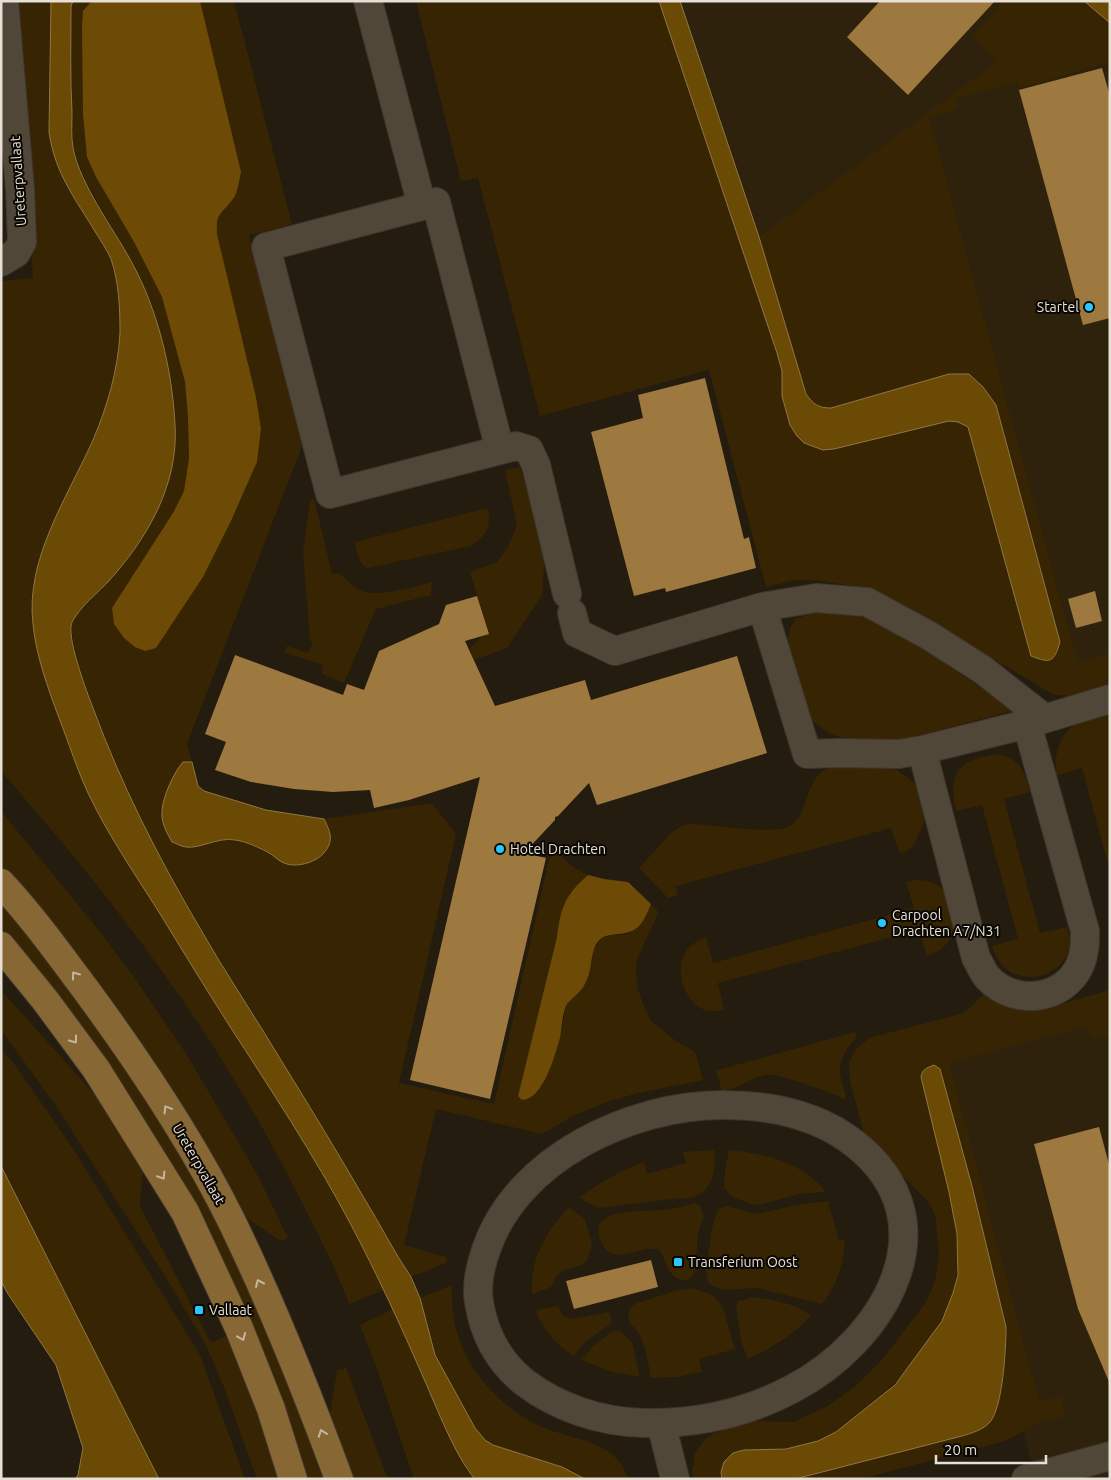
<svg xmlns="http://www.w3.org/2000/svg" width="1111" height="1480" font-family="Ubuntu,sans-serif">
  <rect width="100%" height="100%" fill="#241c0e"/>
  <!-- built -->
  <path fill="#2e220d" d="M673 1H1110V839L1045 636 820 429Z
    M1110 1000V1479H1035L934 1065Z"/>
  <!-- green -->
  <path fill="#372402" d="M14 1H51L49 132 51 147 65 184 110 256 115 272 119 303 120 335 115 369 106 405 33 582 31 605 33 626 38 654 53 702 89 794 151 898 315 1161 349 1222 384 1290 349 1304C335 1265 315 1228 296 1191 248 1096 191 1007 126 923 87 870 44 821 1 771V281L33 278Z
    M73 1H94L90 3 96 177 134 242 162 297 185 382 188 417 189 458 184 491 173 513 156 648 203 577 231 521 257 462 261 429 256 397 217 234C216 215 221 211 234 198L208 40 200 1H234L292 224 249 235 302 446 187 744 192 762H183L164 801 200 845C233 835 256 843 283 863L331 832 324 819 432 803 456 834 399 1083 494 1104 549 859 557 852 573 867 588 875C565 894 561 908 557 937L518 1096 522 1100H526L541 1087 560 1038 566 1005 581 990 591 965 593 950 602 938 611 935 628 934 645 917 651 904 657 910 658 914 637 959 636 972 638 989 645 1010 652 1022 676 1041 695 1052 703 1080 638 1093 607 1102 575 1115 542 1134 436 1109 404 1245 447 1257 446 1263 411 1277 251 1010 199 927 142 825 122 783 104 739 85 688 77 659 71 629V622L77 614 85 607 112 577 137 545 156 513 168 487 171 388 166 356 152 306 133 265 86 182 73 148 71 105V5Z
    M416 1H659L777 353 782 371V396L834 449 949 421 958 422 968 427 1031 656 1043 661 1060 642 996 404 983 387 968 374H949L831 408C818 407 813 404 806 394L759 237 997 62 972 36 1004 1H1084L1110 23V62L1019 88 1017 82 955 99 957 109 929 117 1073 646 1079 662 1110 654V685C1091 690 1071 699 1052 694L907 607 884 596 860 587 821 581 796 580 766 587 709 370 540 416 478 178 461 181Z
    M520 467 545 552 542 595 507 648 474 660 470 649 487 629 470 572 497 562 508 547 517 525 505 470Z
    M314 498 332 574 339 573C345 578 351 585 357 589 376 599 413 587 432 582L431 595 376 609 344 683 322 674 323 665 284 652 287 646 308 653 313 644 310 640 303 552 310 501Z
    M487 508C493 526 486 536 471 546L368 568C358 564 357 552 355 542Z
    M827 610 865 618 892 632 931 654 1010 707 1012 711 896 741 844 738 830 734 812 721 806 710 789 652 787 642 790 629 796 619 814 612Z
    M1110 714V871L1082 768 1056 776C1053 756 1060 732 1079 722 1088 718 1100 716 1110 714Z
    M999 754C1021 760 1024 771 1030 792L1004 799 1040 933 1067 927C1068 931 1070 937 1070 942 1069 980 1005 995 992 946L1018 939 982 805 956 811C947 771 960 759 999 754Z
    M838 767 884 768 897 770 917 785 926 812 923 825 914 845 905 852 900 853 891 828 676 886 678 895 668 898 639 868 672 832 683 825 694 824C713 825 775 835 790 826 810 814 804 779 827 769 830 768 835 768 838 767Z
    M1 811 97 928 136 980 187 1055 258 1176 288 1238 281 1241 237 1212 49 925 1 869Z
    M915 880C935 880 947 888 952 908 958 931 951 948 927 956L919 930 718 983 724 1010C718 1011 712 1012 705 1010 684 1002 673 969 687 950 692 944 698 940 706 937L713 963 914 908 906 882Z
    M1 898 139 1078 234 1249 328 1479H306L286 1424 65 1011 1 931Z
    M1 990 105 1106 143 1160 140 1206 211 1343 233 1332 284 1479H257L225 1390 206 1345 168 1281 56 1106 1 1030Z
    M1110 990V1034L1092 1039 1088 1026 949 1063 1039 1401 1061 1396 1066 1416 1038 1423 1005 1441 861 1479H795L978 1431 997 1408 1006 1343V1327L972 1186 940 1069 921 1077C929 1102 934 1128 940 1154 950 1197 966 1250 953 1292 945 1322 925 1345 906 1370 887 1394 848 1429 819 1441 792 1452 761 1447 733 1453L721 1472 722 1479H693L692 1474 695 1453 706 1438 712 1434 750 1421 793 1422 828 1406 857 1385 881 1361 926 1302 934 1284 937 1271 939 1253 935 1214 927 1200 865 1138 850 1081 849 1063 855 1050 869 1038 960 1014 970 1008 986 992C998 999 1011 1007 1025 1009 1043 1012 1090 995 1110 990Z
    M855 1032 857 1037C848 1045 839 1060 840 1073 841 1082 846 1091 846 1100 831 1093 780 1073 765 1075 753 1077 736 1089 722 1092L716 1069 718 1070Z
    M1 1049 15 1065 74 1150 200 1355 245 1479H159L1 1166Z
    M714 1150C718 1174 709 1201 680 1198L600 1208 587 1203 580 1197C600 1183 620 1170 644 1162L647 1174 686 1163 683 1152Z
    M729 1150C764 1153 804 1163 826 1192L799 1194 758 1205 750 1204 731 1196 724 1188 725 1169Z
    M828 1201 839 1241 845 1239C844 1264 837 1285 822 1304L756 1288 723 1290 711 1285 708 1282 706 1271 712 1228 718 1209 726 1206 757 1214 796 1205Z
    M695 1203 700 1206 704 1217C699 1225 697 1238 697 1248 696 1260 700 1273 687 1280 668 1282 667 1261 659 1250 641 1243 619 1266 604 1247 599 1240 598 1233 599 1225 608 1208 644 1212 661 1210 672 1209 684 1206 695 1203Z
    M569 1207 585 1219 592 1244 588 1259 582 1265 561 1271 555 1278 552 1286 549 1288 532 1294C530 1259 545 1232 569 1207Z
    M452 1285C451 1303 453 1321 459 1338 469 1373 507 1412 540 1426 571 1440 618 1440 628 1479H585L562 1467 493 1445 485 1440 475 1428 435 1355 420 1298Z
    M692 1288 713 1295 723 1308 735 1349 699 1359 702 1372 676 1377 651 1378C647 1358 646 1337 630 1324 627 1315 628 1307 637 1303L675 1291Z
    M753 1297C774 1301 794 1302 811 1316 793 1335 772 1348 748 1359L741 1341 736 1305 738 1301Z
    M558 1306 563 1316 573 1319 609 1312 612 1323C599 1332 583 1342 574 1356 557 1346 544 1331 536 1312L540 1309Z
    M393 1309 459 1454 466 1469 475 1479H414L379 1374 360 1325Z
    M613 1331H620L632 1342 640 1377 613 1372 581 1360 593 1346Z
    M346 1368 388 1479H349L328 1424 337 1371Z"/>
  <!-- forest -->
  <path fill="#6d4b07" d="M94 1H200L241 172C239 180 238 193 233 199 221 215 216 212 217 234L256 397 261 429 257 462 231 521 203 577 156 648 145 651 135 647 124 638 114 624 112 608 173 513 184 491 189 458 188 417 185 382 162 297 134 242 96 177 87 157 83 114 82 27 83 11 90 3Z
    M588 875 604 879 628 882 651 904C643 923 639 933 617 934 612 935 606 935 602 938 590 946 593 964 588 977 586 981 584 987 581 990 577 995 571 999 567 1004 562 1013 562 1028 560 1038 555 1055 543 1100 522 1100L518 1096 557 937C561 907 565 895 588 875Z"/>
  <!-- water -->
  <path fill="#6b4a05" stroke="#907744" d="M51 1H73L71 6C71 41 70 77 72 112 72 123 71 136 73 148 80 184 113 228 131 261 158 310 172 369 175 424 179 485 147 539 107 583 98 592 72 615 71 626 69 644 86 690 93 708 121 784 157 855 198 925 226 974 258 1021 287 1070 313 1112 339 1155 364 1198 380 1224 394 1252 411 1277L420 1298 435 1355 475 1428 485 1440 493 1445 562 1467 585 1479H475C455 1456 437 1408 424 1379 401 1326 377 1274 350 1223 314 1155 271 1090 229 1025 206 989 184 953 162 917 137 877 109 837 89 795 77 770 69 743 59 718 48 688 36 656 33 624 25 560 67 498 92 442 107 408 118 370 120 333 120 309 119 282 111 259 107 250 101 241 96 233 75 198 55 174 49 132Z
    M659 1H680L759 237 806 394C813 404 818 408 831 408L949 374H969L983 387 996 405 1060 642C1054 662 1051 664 1031 656L968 427 958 422 949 421 834 449 823 450 804 443 797 436 790 425 782 396V371L777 353Z
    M1084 1H1110V23Z
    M183 762H192L198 786 204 791 266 810 324 819C330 831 335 841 323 854 314 863 296 868 284 863 279 861 275 857 271 854 260 848 248 842 235 840 217 837 200 849 186 847 182 847 176 843 172 842 167 833 161 823 162 812 162 798 174 772 183 762Z
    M934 1065 940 1069 972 1186 1006 1327C1006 1347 1003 1407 990 1422 983 1430 972 1433 962 1436L795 1479H722L721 1472 724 1462 733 1453 744 1450 786 1449 818 1441 836 1432 895 1385 942 1321 953 1293 958 1275 957 1234 949 1192 921 1077C922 1069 927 1068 934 1065Z
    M1 1166 159 1479H75L78 1475 83 1448 56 1365 8 1294 1 1281Z"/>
  <!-- building -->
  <path fill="#9d793f" d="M880 1H995L908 95 847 37Z
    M1102 68 1110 96V318L1083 325 1019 90Z
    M705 378 744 539 749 537 756 568 666 592 665 588 634 596 591 432 643 418 638 395Z
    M1095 591 1102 621 1076 628 1068 599Z
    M477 596 489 634 465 641 495 706 585 680 591 700 737 656 767 753 597 805 589 783 558 816 555 817V820L524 853 546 858 490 1099 410 1080 480 777 409 800 374 808 370 790 333 792 294 789 251 782 215 770 226 742 205 734 235 655 343 695 347 684 364 690 379 651 439 624 446 605Z
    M1099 1127 1110 1168V1384L1078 1309 1034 1144Z
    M651 1260 658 1287 574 1309 566 1281Z"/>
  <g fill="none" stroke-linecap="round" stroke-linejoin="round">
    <defs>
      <path id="minor" d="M368 1 422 206 436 202 500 450
        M422 206 266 247 330 494 516 446 529 450 536 465 567 594
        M1 262 16 253 22 242 20 189 4 1
        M762 607 807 754 839 753 899 754 922 750 1027 724 1110 699
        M572 613 577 633 615 651 762 607 816 598 867 602 928 635 983 670 1044 718
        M922 750 976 958C980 964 983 973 988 978 1014 1006 1064 1001 1080 965 1085 953 1085 943 1085 931L1027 724
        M723 1105C770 1105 817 1114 855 1144 955 1223 883 1342 792 1389 747 1413 696 1424 644 1423 601 1422 558 1408 524 1382 498 1361 484 1334 479 1302 476 1285 480 1267 486 1250 517 1158 631 1105 723 1105Z
        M661 1423 675 1479
        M1026 1479 1110 1456"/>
      <path id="major" d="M1 883C32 916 59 954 86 990 139 1062 191 1139 231 1220 272 1304 307 1392 339 1479
        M1 946 45 1000 96 1069 185 1212 239 1328 271 1409 293 1479"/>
    </defs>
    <!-- minor casing -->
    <use href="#minor" stroke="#3d362f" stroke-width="30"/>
    <!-- major casing -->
    <use href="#major" stroke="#3d362f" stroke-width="30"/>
    <!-- minor -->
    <use href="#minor" stroke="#514738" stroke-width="28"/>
    <!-- major -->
    <use href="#major" stroke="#876733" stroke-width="28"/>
  </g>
  <!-- one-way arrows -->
  <defs><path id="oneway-chevron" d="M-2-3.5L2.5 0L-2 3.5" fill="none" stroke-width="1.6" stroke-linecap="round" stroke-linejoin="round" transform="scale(1.25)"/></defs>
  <g stroke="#c5b69e">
    <use href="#oneway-chevron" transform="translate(75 975) rotate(-126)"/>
    <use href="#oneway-chevron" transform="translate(74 1040) rotate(54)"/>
    <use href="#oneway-chevron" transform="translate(167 1109) rotate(-121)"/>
    <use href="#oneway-chevron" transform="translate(162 1176) rotate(58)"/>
    <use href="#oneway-chevron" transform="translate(259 1283) rotate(-114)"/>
    <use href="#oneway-chevron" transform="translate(242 1337) rotate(68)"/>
    <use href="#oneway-chevron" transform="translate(322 1433) rotate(-110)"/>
  </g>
  <!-- markers -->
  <g fill="#28c8ff" stroke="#0a0703" stroke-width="2">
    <circle cx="1089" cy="307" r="5"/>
    <circle cx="500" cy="849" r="5"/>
    <circle cx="882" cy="923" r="5"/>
    <rect x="673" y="1257" width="10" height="10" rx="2.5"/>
    <rect x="194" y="1305" width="10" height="10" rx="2.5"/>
  </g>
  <g text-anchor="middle" stroke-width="4" stroke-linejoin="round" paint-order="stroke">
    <!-- street labels -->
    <g font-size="14" fill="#e6e0d7" stroke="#0a0703">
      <text transform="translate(18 181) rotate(-94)" y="5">Ureterpvallaat</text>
      <text transform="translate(199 1164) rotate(60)" y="5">Ureterpvallaat</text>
    </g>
    <!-- poi labels -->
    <g font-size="14" fill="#e6e0d7" stroke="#0a0703" text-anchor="start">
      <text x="1079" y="312" text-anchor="end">Startel</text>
      <text x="510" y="854">Hotel Drachten</text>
      <text x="892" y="920">Carpool<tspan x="892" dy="16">Drachten A7/N31</tspan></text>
      <text x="688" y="1267">Transferium Oost</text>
      <text x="209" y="1315">Vallaat</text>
    </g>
  </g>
  <!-- border -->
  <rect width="1111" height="1480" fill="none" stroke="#e6e0d7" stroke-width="5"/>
  <!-- scale -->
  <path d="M936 1455v8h110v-8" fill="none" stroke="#e6e0d7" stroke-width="2.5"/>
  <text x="944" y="1455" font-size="15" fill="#e6e0d7" stroke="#0a0703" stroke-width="4" paint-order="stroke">20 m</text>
</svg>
